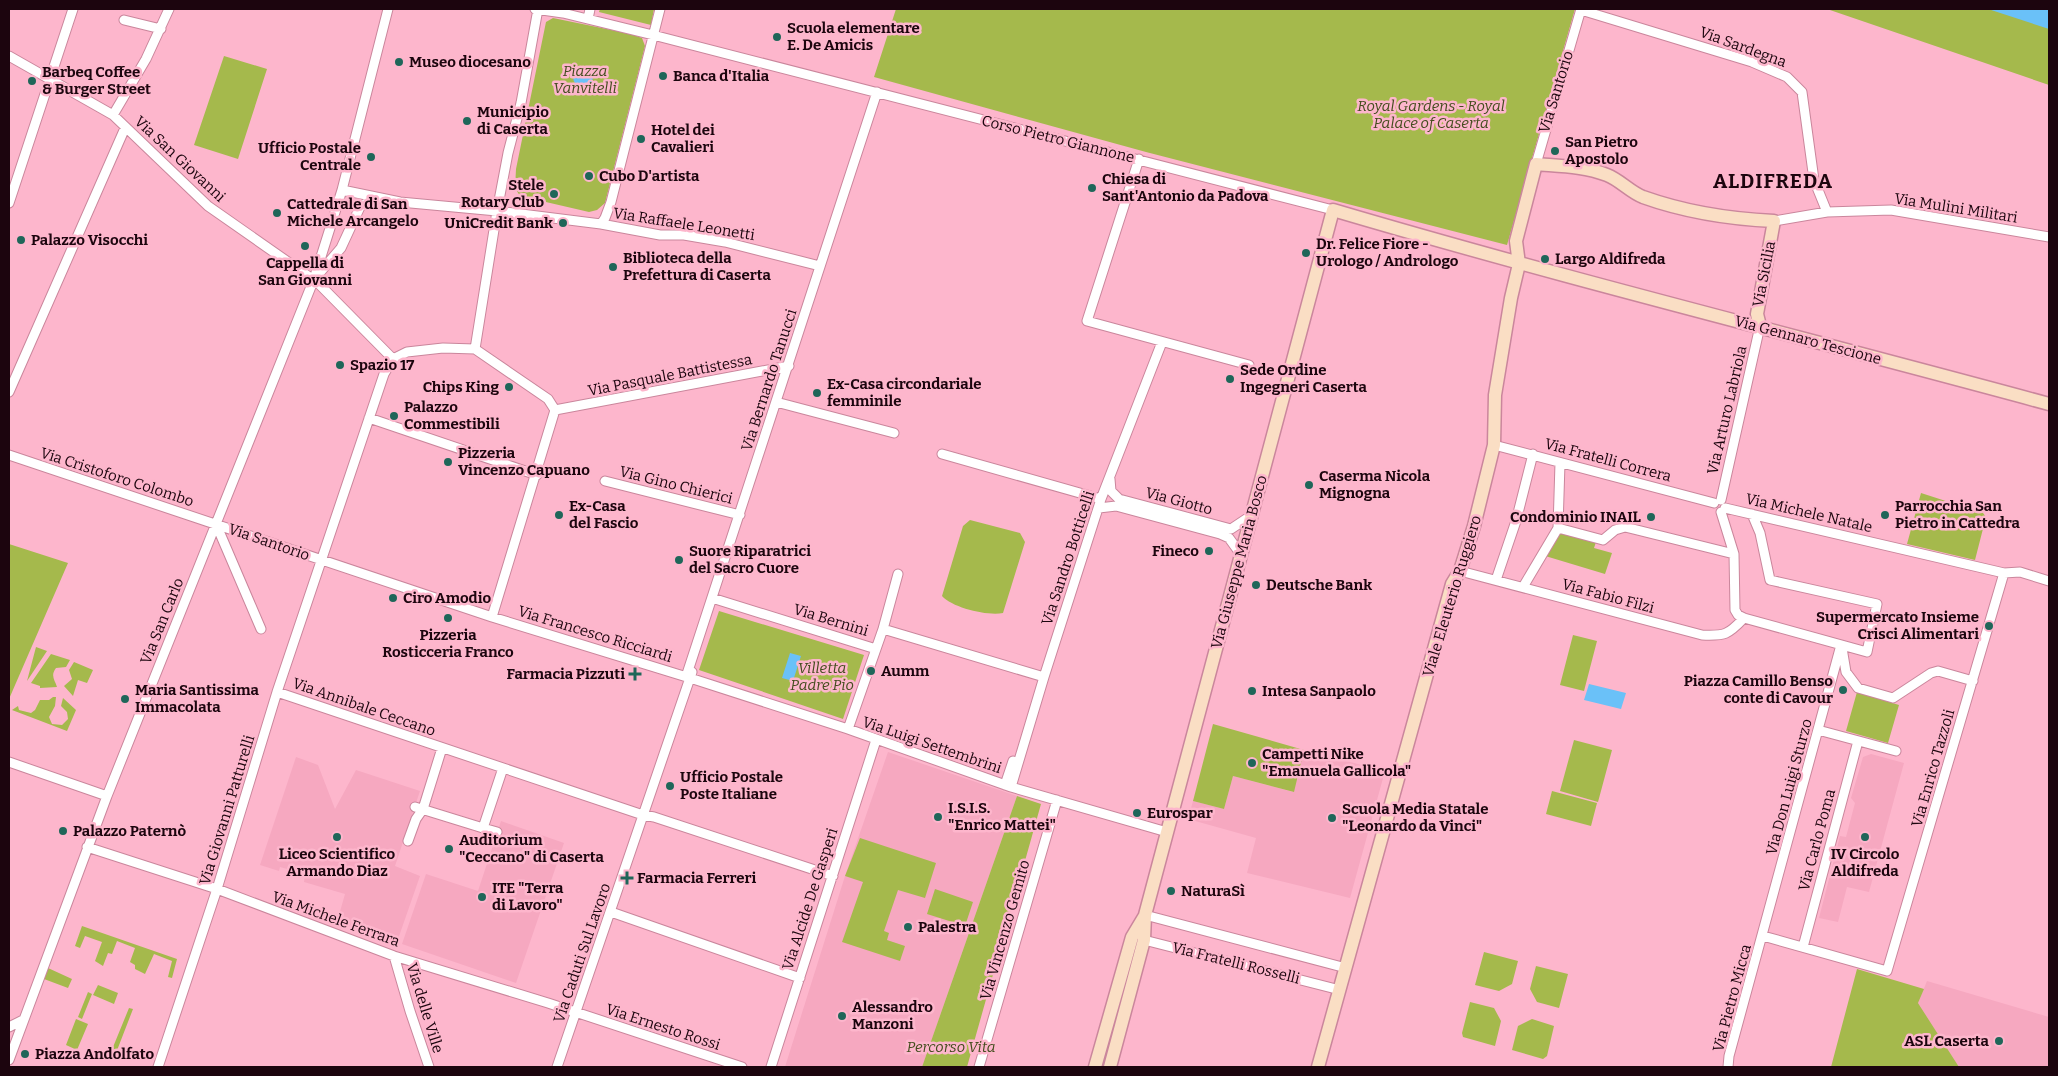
<svg xmlns="http://www.w3.org/2000/svg" width="2058" height="1076" font-family="Bitter,serif">
  <rect width="100%" height="100%" fill="#fdb6cc"/>
  <!-- built -->
  <path fill="#f6a8c0" d="M1304 750 1385 771 1350 898 1247 873 1256 838 1188 819 1193 801 1224 809 1233 776 1293 792Z
    M888 752 1017 796 922 1067H785L845 876Z
    M1871 754 1904 763 1869 892 1847 887 1838 922 1819 918 1840 836 1846 837 1855 803 1851 798 1863 757Z
    M296 757 318 765 335 809 356 770 420 791 395 866 420 876 397 942 337 922 345 894 304 882 305 874 280 867 279 871 260 865Z
    M501 821 564 843 516 983 402 944 426 874 478 891Z
    M1927 981 2049 1017V1067H1959L1918 1003Z"/>
  <!-- green -->
  <path fill="#a5b94c" d="M600 9H654L651 25 599 12Z
    M896 9H1575L1507 245 1146 152 874 77Z
    M1827 9H2049V85Z
    M553 18 631 34 642 38 645 46 605 203 597 210 589 212 520 196 515 188 516 169 546 22Z
    M224 56 267 69 238 159 194 145Z
    M1921 493 1983 513 1986 517 1975 560 1907 544Z
    M970 520 1020 533 1025 542 1003 613C987 616 953 608 942 596L963 526Z
    M1558 528 1597 539 1594 548 1612 553 1605 574 1542 555Z
    M9 544 68 563 9 699Z
    M719 611 864 655 843 719 699 670Z
    M1573 635 1597 641 1584 691 1560 685Z
    M36 647 47 651 27 681Z
    M51 654 70 660 66 667 56 668C50 676 55 680 57 687L40 688V686L31 683Z
    M74 662 93 670 87 683 78 680 73 696 64 686 72 679 69 670Z
    M1857 692 1899 705 1888 743 1846 731Z
    M53 697H56L55 706 49 717 52 724 62 725 68 719 67 712 61 706 63 698 76 710 67 731 12 710 18 706 19 710 31 713 35 710 40 700H49Z
    M1213 724 1304 750 1294 792 1233 776 1224 809 1193 801Z
    M1574 740 1612 750 1598 802 1560 791Z
    M1552 791 1597 803 1591 826 1546 814Z
    M1017 796 1041 804 967 1067H922Z
    M860 838 936 863 925 898 898 890 884 931 889 933 887 940 905 946 900 961 842 942 863 882 845 876Z
    M935 889 973 902 965 926 927 914Z
    M82 926 177 959 172 978 168 977 172 961 154 954 145 974 135 969V965L130 962 135 948 117 941 112 954 108 953 103 966 95 961 102 942 85 936 80 948 75 946Z
    M1484 952 1518 961 1512 984 1499 991 1475 985Z
    M1536 966 1568 974 1559 1008 1537 1002 1530 989Z
    M48 968 72 979 68 988 44 979Z
    M1857 969 1924 989 1918 1003 1959 1067H1831Z
    M98 985 118 993 114 1004 93 995Z
    M88 992 92 994 82 1019 78 1017Z
    M1470 1002 1494 1008 1501 1021 1495 1046 1463 1037 1462 1033Z
    M129 1008 133 1009 116 1053 111 1052Z
    M76 1019 88 1024 77 1050 66 1045Z
    M1532 1019 1554 1026 1547 1056 1543 1059 1512 1050 1518 1026Z"/>
  <!-- water -->
  <path fill="#6ac1f8" d="M1988 9H2049V29Z
    M573 77a10 10 0 1 1 20 0a10 10 0 1 1-20 0Z
    M790 653 801 656 793 681 782 678Z
    M1589 684 1626 693 1621 709 1584 700Z"/>
  <g fill="none" stroke-linecap="round" stroke-linejoin="round">
    <defs>
      <path id="street" d="M535 9 563 13 653 35 1333 210
        M538 9 521 103 508 153 497 211 601 224 605 218 611 202 660 9
        M1581 10 1752 62 1787 77 1802 92 1814 180 1827 212
        M588 19 590 9
        M124 20 161 29
        M9 56 113 115 208 206 318 283 393 359
        M113 115 146 59 169 9
        M1139 159 1087 321 1249 365
        M1536 164 1581 9
        M342 190 400 202 497 211 475 349
        M9 203 73 9
        M1774 221 1827 212 1891 210 2049 237
        M601 224 660 235H684L725 242 820 266
        M316 277 341 248 360 207 376 197
        M9 392 125 128
        M776 402 894 433
        M555 410 789 366
        M369 418 537 475
        M1494 445 1714 503
        M942 454 1101 499
        M9 455 492 617 690 678 848 729 1011 787 1167 832
        M1110 479 1111 491 1119 499 1231 529 1252 515
        M605 481 740 515
        M1721 500 1760 326
        M1099 508 1116 506 1220 534 1229 538 1242 556
        M1725 508 2004 573 2020 572 2049 581
        M1721 512 1734 554 1735 610 1738 615 1744 618 1867 652 1877 604 1770 580 1760 533 1752 514
        M216 524 261 629
        M1558 528 1603 540 1615 530 1625 527 1734 554
        M1460 571 1702 635C1725 636 1728 635 1744 618
        M1496 580 1516 521 1533 454
        M1523 587 1558 528 1560 463
        M712 598 876 649 883 629 1044 677
        M883 629 898 574
        M1842 648 1846 672 1858 688 1893 698 1931 673 1938 671 1973 681
        M686 677 877 92
        M277 692 643 815 654 817 833 876
        M848 729 876 649
        M1818 730 1896 751
        M9 762 107 796
        M1005 785 1013 761
        M1011 787 1044 677 1101 499 1162 342
        M415 807 483 828 503 768
        M483 828 497 832
        M408 841 416 819 423 809 442 748
        M87 847 217 889 394 956 548 1003 742 1067
        M611 912 800 978
        M1145 915 1346 968
        M1763 936 1887 971 2004 573
        M1144 940 1340 990
        M1803 947 1858 741
        M394 956 410 1011 429 1067
        M9 1027 23 1020
        M9 1060 107 796 314 279 342 190 388 9
        M158 1067 217 889 277 692 384 374 393 359 407 352 443 348 475 349 548 399 555 410 492 617
        M557 1067 692 672
        M771 1067 876 740
        M979 1067 1057 800
        M1728 1067 1729 1056 1841 645"/>
      <path id="secondary" d="M1095 1067 1132 937 1144 917
        M1110 1067 1144 940 1145 915 1333 210C1570 280 1810 339 2049 404
        M1318 1067 1452 584 1460 571 1474 526 1494 445 1495 395 1511 298 1519 264 1516 241 1536 164C1560 166 1584 166 1607 175 1620 180 1630 192 1643 197 1685 212 1730 219 1774 221L1757 314 1760 326"/>
    </defs>
    <!-- street casing -->
    <use href="#street" stroke="#ca869c" stroke-width="11"/>
    <!-- secondary casing -->
    <use href="#secondary" stroke="#ca869c" stroke-width="15"/>
    <!-- street -->
    <use href="#street" stroke="#fff" stroke-width="9"/>
    <!-- secondary -->
    <use href="#secondary" stroke="#fadec4" stroke-width="12"/>
  </g>
  <!-- markers -->
  <g fill="#1f6659" stroke="#fdb6cc" stroke-width="2">
    <circle cx="777" cy="37" r="5"/>
    <circle cx="399" cy="62" r="5"/>
    <circle cx="663" cy="76" r="5"/>
    <circle cx="32" cy="81" r="5"/>
    <circle cx="467" cy="121" r="5"/>
    <circle cx="641" cy="139" r="5"/>
    <circle cx="1555" cy="151" r="5"/>
    <circle cx="371" cy="157" r="5"/>
    <circle cx="589" cy="176" r="5"/>
    <circle cx="1092" cy="188" r="5"/>
    <circle cx="554" cy="194" r="5"/>
    <circle cx="277" cy="213" r="5"/>
    <circle cx="563" cy="223" r="5"/>
    <circle cx="21" cy="240" r="5"/>
    <circle cx="305" cy="246" r="5"/>
    <circle cx="1306" cy="253" r="5"/>
    <circle cx="1545" cy="259" r="5"/>
    <circle cx="613" cy="267" r="5"/>
    <circle cx="340" cy="365" r="5"/>
    <circle cx="1230" cy="379" r="5"/>
    <circle cx="509" cy="387" r="5"/>
    <circle cx="817" cy="393" r="5"/>
    <circle cx="394" cy="416" r="5"/>
    <circle cx="448" cy="462" r="5"/>
    <circle cx="1309" cy="485" r="5"/>
    <circle cx="559" cy="515" r="5"/>
    <circle cx="1885" cy="515" r="5"/>
    <circle cx="1651" cy="517" r="5"/>
    <circle cx="1209" cy="551" r="5"/>
    <circle cx="679" cy="560" r="5"/>
    <circle cx="1256" cy="585" r="5"/>
    <circle cx="393" cy="598" r="5"/>
    <circle cx="448" cy="618" r="5"/>
    <circle cx="1989" cy="626" r="5"/>
    <circle cx="871" cy="671" r="5"/>
    <path d="M632.5 666.5h5v5h5v5h-5v5h-5v-5h-5v-5h5z"/>
    <circle cx="1843" cy="690" r="5"/>
    <circle cx="1252" cy="691" r="5"/>
    <circle cx="125" cy="699" r="5"/>
    <circle cx="1252" cy="763" r="5"/>
    <circle cx="670" cy="786" r="5"/>
    <circle cx="1137" cy="813" r="5"/>
    <circle cx="938" cy="817" r="5"/>
    <circle cx="1332" cy="818" r="5"/>
    <circle cx="63" cy="831" r="5"/>
    <circle cx="337" cy="837" r="5"/>
    <circle cx="1865" cy="837" r="5"/>
    <circle cx="449" cy="849" r="5"/>
    <path d="M624.5 870.5h5v5h5v5h-5v5h-5v-5h-5v-5h5z"/>
    <circle cx="1171" cy="891" r="5"/>
    <circle cx="482" cy="897" r="5"/>
    <circle cx="908" cy="927" r="5"/>
    <circle cx="842" cy="1016" r="5"/>
    <circle cx="1999" cy="1041" r="5"/>
    <circle cx="25" cy="1054" r="5"/>
  </g>
  <g text-anchor="middle" stroke-width="5" stroke-linejoin="round" paint-order="stroke">
    <!-- poi labels -->
    <g font-size="15" font-weight="bold" fill="#1c050e" stroke="#fdb6cc" text-anchor="start">
      <text x="787" y="33">Scuola elementare<tspan x="787" dy="17">E. De Amicis</tspan></text>
      <text x="409" y="67">Museo diocesano</text>
      <text x="42" y="77">Barbeq Coffee<tspan x="42" dy="17">&amp; Burger Street</tspan></text>
      <text x="673" y="81">Banca d'Italia</text>
      <text x="477" y="117">Municipio<tspan x="477" dy="17">di Caserta</tspan></text>
      <text x="651" y="135">Hotel dei<tspan x="651" dy="17">Cavalieri</tspan></text>
      <text x="1565" y="147">San Pietro<tspan x="1565" dy="17">Apostolo</tspan></text>
      <text x="361" y="153" text-anchor="end">Ufficio Postale<tspan x="361" dy="17">Centrale</tspan></text>
      <text x="599" y="181">Cubo D'artista</text>
      <text x="1102" y="184">Chiesa di<tspan x="1102" dy="17">Sant'Antonio da Padova</tspan></text>
      <text x="544" y="190" text-anchor="end">Stele<tspan x="544" dy="17">Rotary Club</tspan></text>
      <text x="287" y="209">Cattedrale di San<tspan x="287" dy="17">Michele Arcangelo</tspan></text>
      <text x="553" y="228" text-anchor="end">UniCredit Bank</text>
      <text x="31" y="245">Palazzo Visocchi</text>
      <text x="1316" y="249">Dr. Felice Fiore -<tspan x="1316" dy="17">Urologo / Andrologo</tspan></text>
      <text x="623" y="263">Biblioteca della<tspan x="623" dy="17">Prefettura di Caserta</tspan></text>
      <text x="1555" y="264">Largo Aldifreda</text>
      <text x="305" y="268" text-anchor="middle">Cappella di<tspan x="305" dy="17">San Giovanni</tspan></text>
      <text x="350" y="370">Spazio 17</text>
      <text x="1240" y="375">Sede Ordine<tspan x="1240" dy="17">Ingegneri Caserta</tspan></text>
      <text x="827" y="389">Ex-Casa circondariale<tspan x="827" dy="17">femminile</tspan></text>
      <text x="499" y="392" text-anchor="end">Chips King</text>
      <text x="404" y="412">Palazzo<tspan x="404" dy="17">Commestibili</tspan></text>
      <text x="458" y="458">Pizzeria<tspan x="458" dy="17">Vincenzo Capuano</tspan></text>
      <text x="1319" y="481">Caserma Nicola<tspan x="1319" dy="17">Mignogna</tspan></text>
      <text x="569" y="511">Ex-Casa<tspan x="569" dy="17">del Fascio</tspan></text>
      <text x="1895" y="511">Parrocchia San<tspan x="1895" dy="17">Pietro in Cattedra</tspan></text>
      <text x="1641" y="522" text-anchor="end">Condominio INAIL</text>
      <text x="689" y="556">Suore Riparatrici<tspan x="689" dy="17">del Sacro Cuore</tspan></text>
      <text x="1199" y="556" text-anchor="end">Fineco</text>
      <text x="1266" y="590">Deutsche Bank</text>
      <text x="403" y="603">Ciro Amodio</text>
      <text x="1979" y="622" text-anchor="end">Supermercato Insieme<tspan x="1979" dy="17">Crisci Alimentari</tspan></text>
      <text x="448" y="640" text-anchor="middle">Pizzeria<tspan x="448" dy="17">Rosticceria Franco</tspan></text>
      <text x="881" y="676">Aumm</text>
      <text x="625" y="679" text-anchor="end">Farmacia Pizzuti</text>
      <text x="1833" y="686" text-anchor="end">Piazza Camillo Benso<tspan x="1833" dy="17">conte di Cavour</tspan></text>
      <text x="135" y="695">Maria Santissima<tspan x="135" dy="17">Immacolata</tspan></text>
      <text x="1262" y="696">Intesa Sanpaolo</text>
      <text x="1262" y="759">Campetti Nike<tspan x="1262" dy="17">"Emanuela Gallicola"</tspan></text>
      <text x="680" y="782">Ufficio Postale<tspan x="680" dy="17">Poste Italiane</tspan></text>
      <text x="948" y="813">I.S.I.S.<tspan x="948" dy="17">"Enrico Mattei"</tspan></text>
      <text x="1342" y="814">Scuola Media Statale<tspan x="1342" dy="17">"Leonardo da Vinci"</tspan></text>
      <text x="1147" y="818">Eurospar</text>
      <text x="73" y="836">Palazzo Paternò</text>
      <text x="459" y="845">Auditorium<tspan x="459" dy="17">"Ceccano" di Caserta</tspan></text>
      <text x="337" y="859" text-anchor="middle">Liceo Scientifico<tspan x="337" dy="17">Armando Diaz</tspan></text>
      <text x="1865" y="859" text-anchor="middle">IV Circolo<tspan x="1865" dy="17">Aldifreda</tspan></text>
      <text x="637" y="883">Farmacia Ferreri</text>
      <text x="492" y="893">ITE "Terra<tspan x="492" dy="17">di Lavoro"</tspan></text>
      <text x="1181" y="896">NaturaSì</text>
      <text x="918" y="932">Palestra</text>
      <text x="852" y="1012">Alessandro<tspan x="852" dy="17">Manzoni</tspan></text>
      <text x="1989" y="1046" text-anchor="end">ASL Caserta</text>
      <text x="35" y="1059">Piazza Andolfato</text>
    </g>
    <!-- street labels -->
    <g font-size="15" fill="#1c050e" stroke="#fdb6cc">
      <text transform="translate(1743 47) rotate(20)" y="5">Via Sardegna</text>
      <text transform="translate(1556 92) rotate(-73)" y="5">Via Santorio</text>
      <text transform="translate(1058 139) rotate(14)" y="5">Corso Pietro Giannone</text>
      <text transform="translate(180 159) rotate(43)" y="5">Via San Giovanni</text>
      <text transform="translate(1956 208) rotate(9)" y="5">Via Mulini Militari</text>
      <text transform="translate(684 224) rotate(9)" y="5">Via Raffaele Leonetti</text>
      <text transform="translate(1764 274) rotate(-79)" y="5">Via Sicilia</text>
      <text transform="translate(1808 340) rotate(15)" y="5">Via Gennaro Tescione</text>
      <text transform="translate(670 375) rotate(-11)" y="5">Via Pasquale Battistessa</text>
      <text transform="translate(769 380) rotate(-72)" y="5">Via Bernardo Tanucci</text>
      <text transform="translate(1727 410) rotate(-77)" y="5">Via Arturo Labriola</text>
      <text transform="translate(1608 460) rotate(15)" y="5">Via Fratelli Correra</text>
      <text transform="translate(117 477) rotate(18)" y="5">Via Cristoforo Colombo</text>
      <text transform="translate(676 485) rotate(14)" y="5">Via Gino Chierici</text>
      <text transform="translate(1179 501) rotate(15)" y="5">Via Giotto</text>
      <text transform="translate(1809 513) rotate(13)" y="5">Via Michele Natale</text>
      <text transform="translate(269 542) rotate(19)" y="5">Via Santorio</text>
      <text transform="translate(1068 558) rotate(-72)" y="5">Via Sandro Botticelli</text>
      <text transform="translate(1239 562) rotate(-75)" y="5">Via Giuseppe Maria Bosco</text>
      <text transform="translate(1452 596) rotate(-73)" y="5">Viale Eleuterio Ruggiero</text>
      <text transform="translate(1608 596) rotate(15)" y="5">Via Fabio Filzi</text>
      <text transform="translate(831 620) rotate(17)" y="5">Via Bernini</text>
      <text transform="translate(162 621) rotate(-68)" y="5">Via San Carlo</text>
      <text transform="translate(595 634) rotate(17)" y="5">Via Francesco Ricciardi</text>
      <text transform="translate(364 707) rotate(19)" y="5">Via Annibale Ceccano</text>
      <text transform="translate(932 745) rotate(19)" y="5">Via Luigi Settembrini</text>
      <text transform="translate(1933 768) rotate(-74)" y="5">Via Enrico Tazzoli</text>
      <text transform="translate(1789 787) rotate(-75)" y="5">Via Don Luigi Sturzo</text>
      <text transform="translate(227 810) rotate(-73)" y="5">Via Giovanni Patturelli</text>
      <text transform="translate(1817 840) rotate(-75)" y="5">Via Carlo Poma</text>
      <text transform="translate(810 899) rotate(-72)" y="5">Via Alcide De Gasperi</text>
      <text transform="translate(336 919) rotate(20)" y="5">Via Michele Ferrara</text>
      <text transform="translate(1005 930) rotate(-74)" y="5">Via Vincenzo Gemito</text>
      <text transform="translate(582 953) rotate(-71)" y="5">Via Caduti Sul Lavoro</text>
      <text transform="translate(1236 963) rotate(14)" y="5">Via Fratelli Rosselli</text>
      <text transform="translate(1732 998) rotate(-75)" y="5">Via Pietro Micca</text>
      <text transform="translate(425 1008) rotate(73)" y="5">Via delle Ville</text>
      <text transform="translate(663 1027) rotate(18)" y="5">Via Ernesto Rossi</text>
    </g>
    <!-- park labels -->
    <g font-size="15" font-style="italic" fill="#444d1e" stroke="#fdb6cc">
      <text x="585" y="76">Piazza<tspan x="585" dy="17">Vanvitelli</tspan></text>
      <text x="1431" y="111">Royal Gardens - Royal<tspan x="1431" dy="17">Palace of Caserta</tspan></text>
      <text x="822" y="673">Villetta<tspan x="822" dy="17">Padre Pio</tspan></text>
      <text x="951" y="1052">Percorso Vita</text>
    </g>
    <!-- district labels -->
    <g font-size="20" font-weight="bold" letter-spacing="1" fill="#1c050e" stroke="#fdb6cc">
      <text x="1773" y="188">ALDIFREDA</text>
    </g>
  </g>
  <!-- border -->
  <rect width="2058" height="1076" fill="none" stroke="#1c050e" stroke-width="20"/>
</svg>
